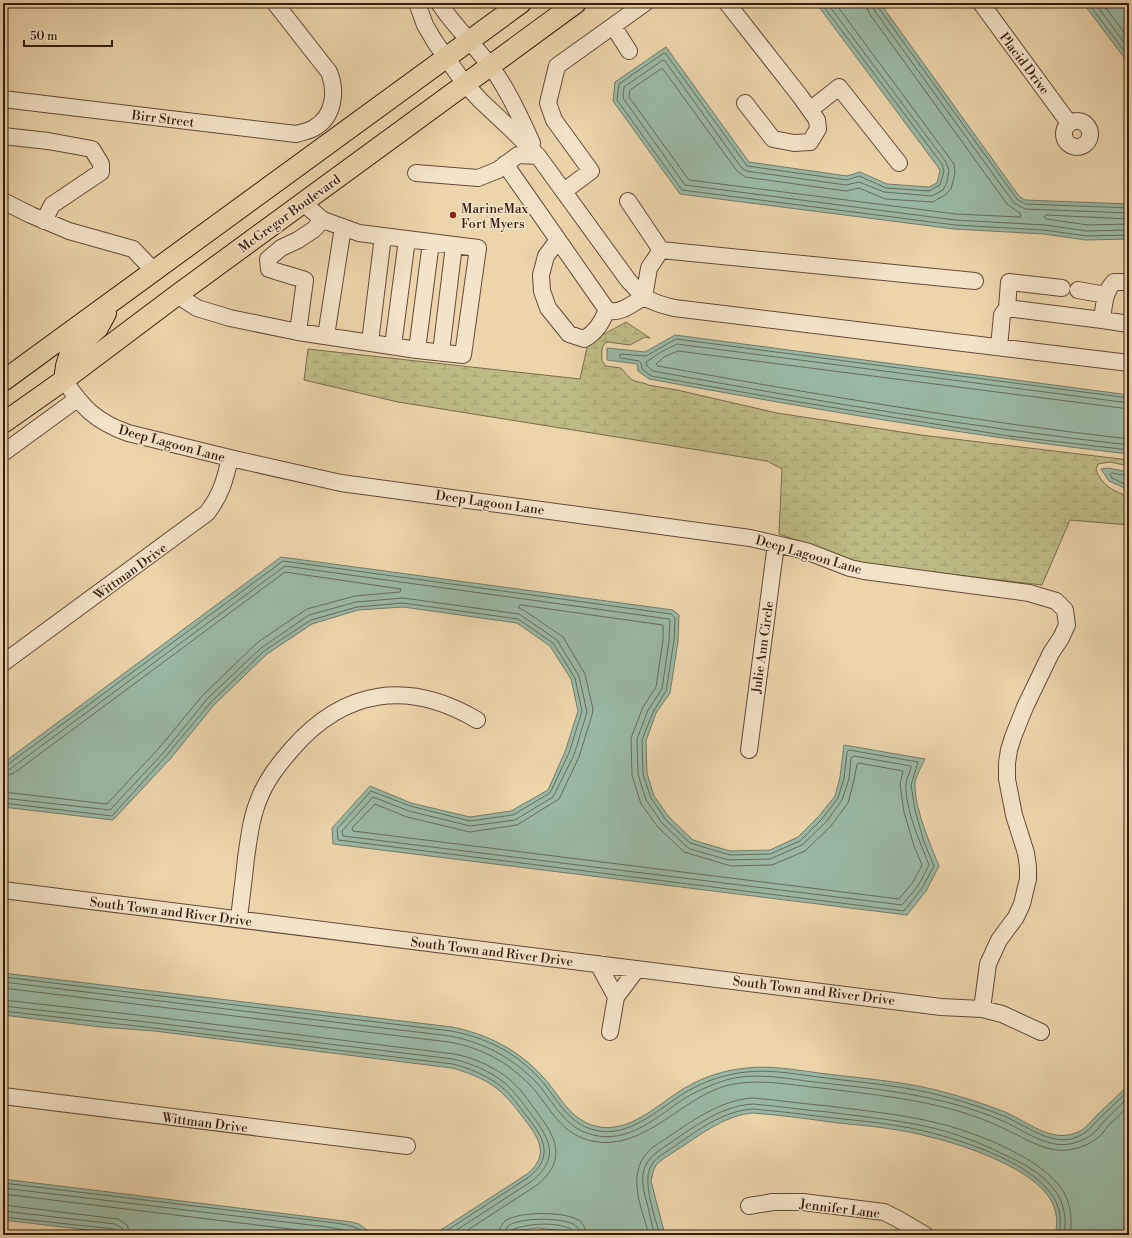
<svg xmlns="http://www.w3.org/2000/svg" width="1132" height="1238" font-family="'Libre Bodoni',serif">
  <defs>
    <pattern id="wetland-marsh" width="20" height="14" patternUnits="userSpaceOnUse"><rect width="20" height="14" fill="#bebb84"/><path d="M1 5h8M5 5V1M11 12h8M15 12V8" fill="none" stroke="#a4a071"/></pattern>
  </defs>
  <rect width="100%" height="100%" fill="#ecd4ab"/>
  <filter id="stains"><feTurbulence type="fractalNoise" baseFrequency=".005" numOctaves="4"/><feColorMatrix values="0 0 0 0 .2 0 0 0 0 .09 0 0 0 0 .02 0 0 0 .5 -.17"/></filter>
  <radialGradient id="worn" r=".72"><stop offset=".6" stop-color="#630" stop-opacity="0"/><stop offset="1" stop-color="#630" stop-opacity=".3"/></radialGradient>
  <!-- wetland -->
  <path fill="url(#wetland-marsh)" stroke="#7a6c4a" d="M626 322 650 338 645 337 630 345 608 342C600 344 602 354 602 361L606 366 621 368C625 372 629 379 635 381 640 383 644 382 648 385L677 390 777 413 921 435 1129 460V466L1110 462 1098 464 1096 469C1100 484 1115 493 1129 496V525L1070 520 1042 585 863 564 779 534 782 469 767 461 398 402 304 380 308 349 580 379 588 343Z"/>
  <!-- water -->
  <path fill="#9ab9a4" stroke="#727a69" d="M816 3H880L1019 196 1025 200 1129 204V239L1086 240 1044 234 954 229 680 194 613 101 615 82 666 47 749 162 847 176 860 172 887 184 929 187 937 183 940 171 938 167Z
    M1083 3H1129V64Z
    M675 335 1129 395V454C968 436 808 408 649 379L638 371 637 364 607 360V348L645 352Z
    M1108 468 1129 472V490L1109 481 1101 469Z
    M281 557 673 610 679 615 678 641 670 693 656 713 646 741 647 773 654 796 669 817 693 840 730 851 770 850 798 837 819 816 835 796 840 777 844 745 925 759C922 766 915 777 915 785 915 809 930 844 939 866L926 891 907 915 333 844 332 828 370 786 411 803 470 817 511 811 548 790 565 752 578 711 571 679 550 646 517 623 403 607 358 610 312 624 267 654 214 705 171 758 113 820 3 807V763Z
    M3 973 452 1027C487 1034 519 1050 543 1077 560 1095 569 1119 595 1126 628 1135 657 1105 683 1089 703 1077 724 1070 747 1068 774 1065 801 1071 827 1074 868 1079 911 1082 951 1094 969 1099 987 1105 1005 1112 1024 1120 1047 1139 1068 1135 1085 1132 1088 1124 1098 1114 1109 1104 1119 1094 1129 1085V1235H1055C1059 1220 1056 1204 1045 1192 1023 1166 967 1146 934 1138 903 1129 870 1126 838 1123 809 1119 781 1115 753 1113 727 1115 704 1132 683 1146 674 1152 665 1157 657 1164L654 1169 651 1181 665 1235H576L557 1230 537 1228 522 1230 510 1235H433L527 1174C552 1154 537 1136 522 1116 514 1106 506 1095 495 1087 482 1078 467 1072 452 1068L154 1031 101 1027 3 1015Z
    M3 1179 352 1222 359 1224 374 1235H130L3 1220Z"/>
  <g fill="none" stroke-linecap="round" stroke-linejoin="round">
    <!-- shore -->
    <path stroke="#686a5a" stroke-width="1" d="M821 3 942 164 944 171 940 185 929 191 886 188 859 176 847 180 747 166 666 54 664 53 619 84 617 100 682 190 955 225 1044 230 1087 236 1129 235
      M827 3 946 162 949 170 947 182 943 190 932 196 884 192 859 182 846 185 746 171 741 167 665 61 663 60 624 87 623 98 685 185 955 220 1045 225 1087 231 1129 230
      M835 3 954 164 955 173 951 189 945 195 933 202 885 199 859 188 846 191 745 177 737 171 663 69H661L630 90 629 97 689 180 956 214 1020 217 1021 214 1007 204 869 13 866 3
      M872 3 874 10 1014 203 1025 209 1129 213
      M877 3 878 7 1017 199 1025 204 1129 208
      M1088 3 1129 57
      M1095 3 1129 49
      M1102 3 1129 39
      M1129 219 1046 215 1044 217 1046 219 1088 225 1129 224
      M1129 398 676 339 646 356 621 354 619 356 621 358 639 361 641 363 642 369 651 376 787 400 1009 436 1129 450
      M1129 403 677 344 661 352 646 362 647 366 653 371C811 400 969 427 1129 445
      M1129 409 678 351 664 357 656 364 658 366C814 394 971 421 1129 439
      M1129 476 1112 473 1110 474 1112 478 1129 486
      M521 605 663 625V640L656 687 643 707 631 738 632 775 641 804 658 827 684 852 731 866 772 865 805 851 831 826 848 803 854 780 857 764 859 763 903 771 900 784 904 812 914 846 922 865 913 882 899 899 353 831 352 828 375 804 407 817 470 832 517 825 559 799 579 757 592 715 593 709 585 674 563 637 525 611 519 608V606Z
      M3 765H7L283 561 671 614 675 618 674 641 666 691 653 712 642 740 643 774 651 798 666 820 690 843 730 855 770 854 800 841 822 819 838 798 844 778 847 752 849 750 918 762 911 785 915 810 924 842 934 866 922 888 904 911 338 840 337 829 371 791 410 806 470 821 513 815 550 793 569 753 582 711 575 678 553 643 518 619 403 603 357 607 311 620 264 651 211 702 167 755 112 816 3 803
      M3 771 10 769 285 566 669 619 670 621 669 641 662 689 648 710 637 739 638 774 646 800 662 823 686 846 690 849 729 860 770 859 802 845 826 822 842 800 849 779 851 758 854 756 911 766C911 772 906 778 906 784 905 810 920 841 929 865L918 886 902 905 343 836 342 831 373 797 409 811 470 826 515 820 553 797 574 755 587 712 579 676 557 640 519 614 403 598 356 602 309 615 261 648 208 698 164 752 110 810 3 798
      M3 777 14 773 285 572 401 589 400 592 355 596 307 609 258 642 203 695 159 748 107 804 3 792
      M3 977 451 1031C487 1038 515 1052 540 1079 557 1098 567 1123 594 1130 629 1139 658 1109 686 1092 705 1081 725 1074 747 1072 773 1069 800 1075 826 1078 866 1083 907 1086 946 1097 966 1102 986 1109 1004 1116 1025 1125 1048 1144 1071 1139 1088 1134 1090 1127 1101 1117 1110 1108 1120 1099 1129 1090
      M3 982 450 1036C485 1043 511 1057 536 1082 554 1102 564 1128 593 1135 629 1144 658 1116 685 1098 696 1092 708 1086 720 1082 750 1071 783 1078 814 1082 878 1089 943 1095 1003 1121 1025 1131 1046 1148 1070 1144 1080 1142 1090 1137 1097 1130 1100 1127 1101 1124 1104 1121 1112 1113 1121 1105 1129 1097
      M3 988 449 1042C482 1048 508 1062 531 1086 551 1108 560 1134 592 1141 641 1152 678 1102 722 1087 754 1077 789 1085 821 1088 883 1096 948 1101 1005 1129 1027 1139 1049 1155 1073 1149 1084 1147 1095 1141 1103 1133 1105 1130 1107 1127 1110 1124 1116 1118 1123 1112 1129 1106
      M3 1000 155 1017 454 1054C472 1057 489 1065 504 1075 516 1084 525 1095 533 1107 554 1134 570 1158 537 1185L460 1235
      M3 1006 155 1023 453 1059C470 1063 487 1070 501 1080 512 1089 520 1099 528 1110 547 1135 563 1156 532 1181L449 1235
      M3 1011 154 1028 453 1064C469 1068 485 1075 498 1084 509 1092 517 1103 525 1114 542 1135 556 1155 529 1177L440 1235
      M3 1183 328 1222C343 1224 356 1225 368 1235
      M3 1188 327 1227 350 1231 360 1235
      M3 1194 339 1235
      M3 1205 118 1219 127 1225 130 1235
      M3 1211 115 1224 122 1228 124 1235
      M3 1217 114 1229 118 1231V1235
      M499 1235C499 1230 501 1225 505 1221 519 1211 566 1211 580 1221 584 1225 586 1230 586 1235
      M505 1235C505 1232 506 1229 508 1226 519 1217 566 1217 576 1226 579 1229 580 1232 580 1235
      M510 1235 512 1230C526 1223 561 1221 574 1231L575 1235
      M649 1235C641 1205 624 1171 653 1147 683 1128 716 1100 753 1098 778 1100 803 1104 829 1106 865 1111 901 1114 937 1123 972 1131 1034 1155 1058 1184 1070 1198 1073 1217 1070 1235
      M655 1235C652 1226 650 1216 648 1207 642 1185 637 1168 657 1152 686 1133 717 1106 753 1104 778 1106 803 1110 828 1112 864 1117 902 1120 937 1129 960 1135 983 1144 1005 1155 1022 1163 1040 1172 1052 1187 1064 1200 1067 1218 1064 1235
      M660 1235C655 1218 643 1184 650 1168 652 1163 656 1159 660 1156 688 1138 718 1111 753 1109 777 1111 801 1114 825 1117 862 1121 900 1124 936 1134 970 1143 1025 1162 1048 1190 1060 1203 1062 1219 1059 1235"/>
    <defs>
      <path id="minor" d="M417 3 425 25 435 42 465 84 481 101 514 132 538 156 628 280C645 299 649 302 674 308L1129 363
        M439 3C458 32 486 55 503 85 514 103 523 123 532 143
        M727 3 800 96 817 120 818 129 810 142 794 143 773 139 745 103
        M981 3 1069 123
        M613 26 629 51
        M3 99 296 134C303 132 309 131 314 128 334 117 337 91 329 72L275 3
        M810 110 839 87 899 163
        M1064 134a13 13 0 1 1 26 0a13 13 0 1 1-26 0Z
        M3 136 48 141 92 149 101 164V172L52 205 44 221
        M505 164 607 310C620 315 633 303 644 297L649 268 661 250 975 281
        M416 173 478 178 498 170 518 155 538 156
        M564 191 591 171 554 120 548 103 557 66 645 3
        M3 201 31 215 69 231 133 249 154 271
        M628 201 661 250
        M558 240 546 256 541 275 542 291 548 308 569 334 584 339C596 333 602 322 607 310
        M1078 290 1106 295
        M177 295 197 308 230 318 298 332 417 350 463 355 478 248 359 233 323 220 303 203
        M1007 308 1009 282 1062 288
        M1102 320 1129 324
        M298 332 305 280C293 276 281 273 269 269L268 259 281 248 298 240 313 230 323 220
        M326 336 343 227
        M370 342 383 236
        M393 346 407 239
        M999 347 1002 315 1007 308 1102 320C1104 306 1104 292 1114 282H1129
        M417 350 431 242
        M441 352 454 245
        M64 380C83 408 95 421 128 433L230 458 341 483 750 538 806 551 850 568 864 571 1029 593 1056 601 1065 610 1067 625 1061 638 1051 653 1025 707 1013 737 1009 750 1007 763V779L1014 815 1026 853 1028 867V879L1022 904 1016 917 999 940 988 964 982 1009
        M3 453 77 399
        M3 663 207 513C221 495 225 480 230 458
        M749 750 776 544
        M3 890 941 1007 982 1009 1002 1014 1041 1032
        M239 919C241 899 244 879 246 858 249 838 251 818 259 799 266 780 279 764 292 749 345 688 409 680 477 720
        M598 964 616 997
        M610 1032 616 997 637 969
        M3 1096 407 1146
        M749 1206 773 1202H803L884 1212 898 1219 925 1235"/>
      <path id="major" d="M64 380 66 366 70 353 98 328 106 313
        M3 381 521 3
        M3 423 64 380 177 295 576 3"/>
    </defs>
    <!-- minor casing -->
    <use href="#minor" stroke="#634a38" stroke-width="18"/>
    <!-- major casing -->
    <use href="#major" stroke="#351c11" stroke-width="22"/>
    <!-- minor -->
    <use href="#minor" stroke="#f3e3c8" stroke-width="16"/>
    <!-- major -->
    <use href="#major" stroke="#ecd4ab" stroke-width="20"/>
  </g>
  <!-- markers -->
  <circle fill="#8f2418" stroke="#f3e3c8" stroke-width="1.5" cx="453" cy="215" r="4"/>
  <g text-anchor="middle" stroke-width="3" stroke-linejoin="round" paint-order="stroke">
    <!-- street labels -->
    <g font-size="13" fill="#351c11" stroke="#f3e3c8">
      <text transform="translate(1025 63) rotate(53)" y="5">Placid Drive</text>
      <text transform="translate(163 118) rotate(7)" y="5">Birr Street</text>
      <text transform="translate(289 213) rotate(-36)" y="5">McGregor Boulevard</text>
      <text transform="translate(172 443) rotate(15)" y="5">Deep Lagoon Lane</text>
      <text transform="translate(490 502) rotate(8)" y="5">Deep Lagoon Lane</text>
      <text transform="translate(809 554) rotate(16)" y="5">Deep Lagoon Lane</text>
      <text transform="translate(130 571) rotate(-36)" y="5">Wittman Drive</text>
      <text transform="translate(762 647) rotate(-82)" y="5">Julie Ann Circle</text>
      <text transform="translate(171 911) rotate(7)" y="5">South Town and River Drive</text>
      <text transform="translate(492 951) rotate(7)" y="5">South Town and River Drive</text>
      <text transform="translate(814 990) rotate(7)" y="5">South Town and River Drive</text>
      <text transform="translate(205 1122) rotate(7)" y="5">Wittman Drive</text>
      <text transform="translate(840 1208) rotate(7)" y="5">Jennifer Lane</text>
    </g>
    <!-- poi labels -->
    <g font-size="13" fill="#351c11" stroke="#f3e3c8" text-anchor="start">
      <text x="461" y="213">MarineMax<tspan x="461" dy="15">Fort Myers</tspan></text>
    </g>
  </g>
  <!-- margin -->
  <rect width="1132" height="1238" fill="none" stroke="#ecd4ab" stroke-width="16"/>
  <rect x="4" y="4" width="1124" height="1230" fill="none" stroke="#351c11" stroke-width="2"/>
  <rect x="8" y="8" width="1116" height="1222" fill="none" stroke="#351c11"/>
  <!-- scale -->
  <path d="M24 40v6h88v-6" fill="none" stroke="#351c11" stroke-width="2"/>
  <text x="30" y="40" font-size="12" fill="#351c11" stroke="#f3e3c8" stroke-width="3" paint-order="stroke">50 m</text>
  <rect width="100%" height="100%" filter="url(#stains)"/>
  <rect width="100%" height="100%" fill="url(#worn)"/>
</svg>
